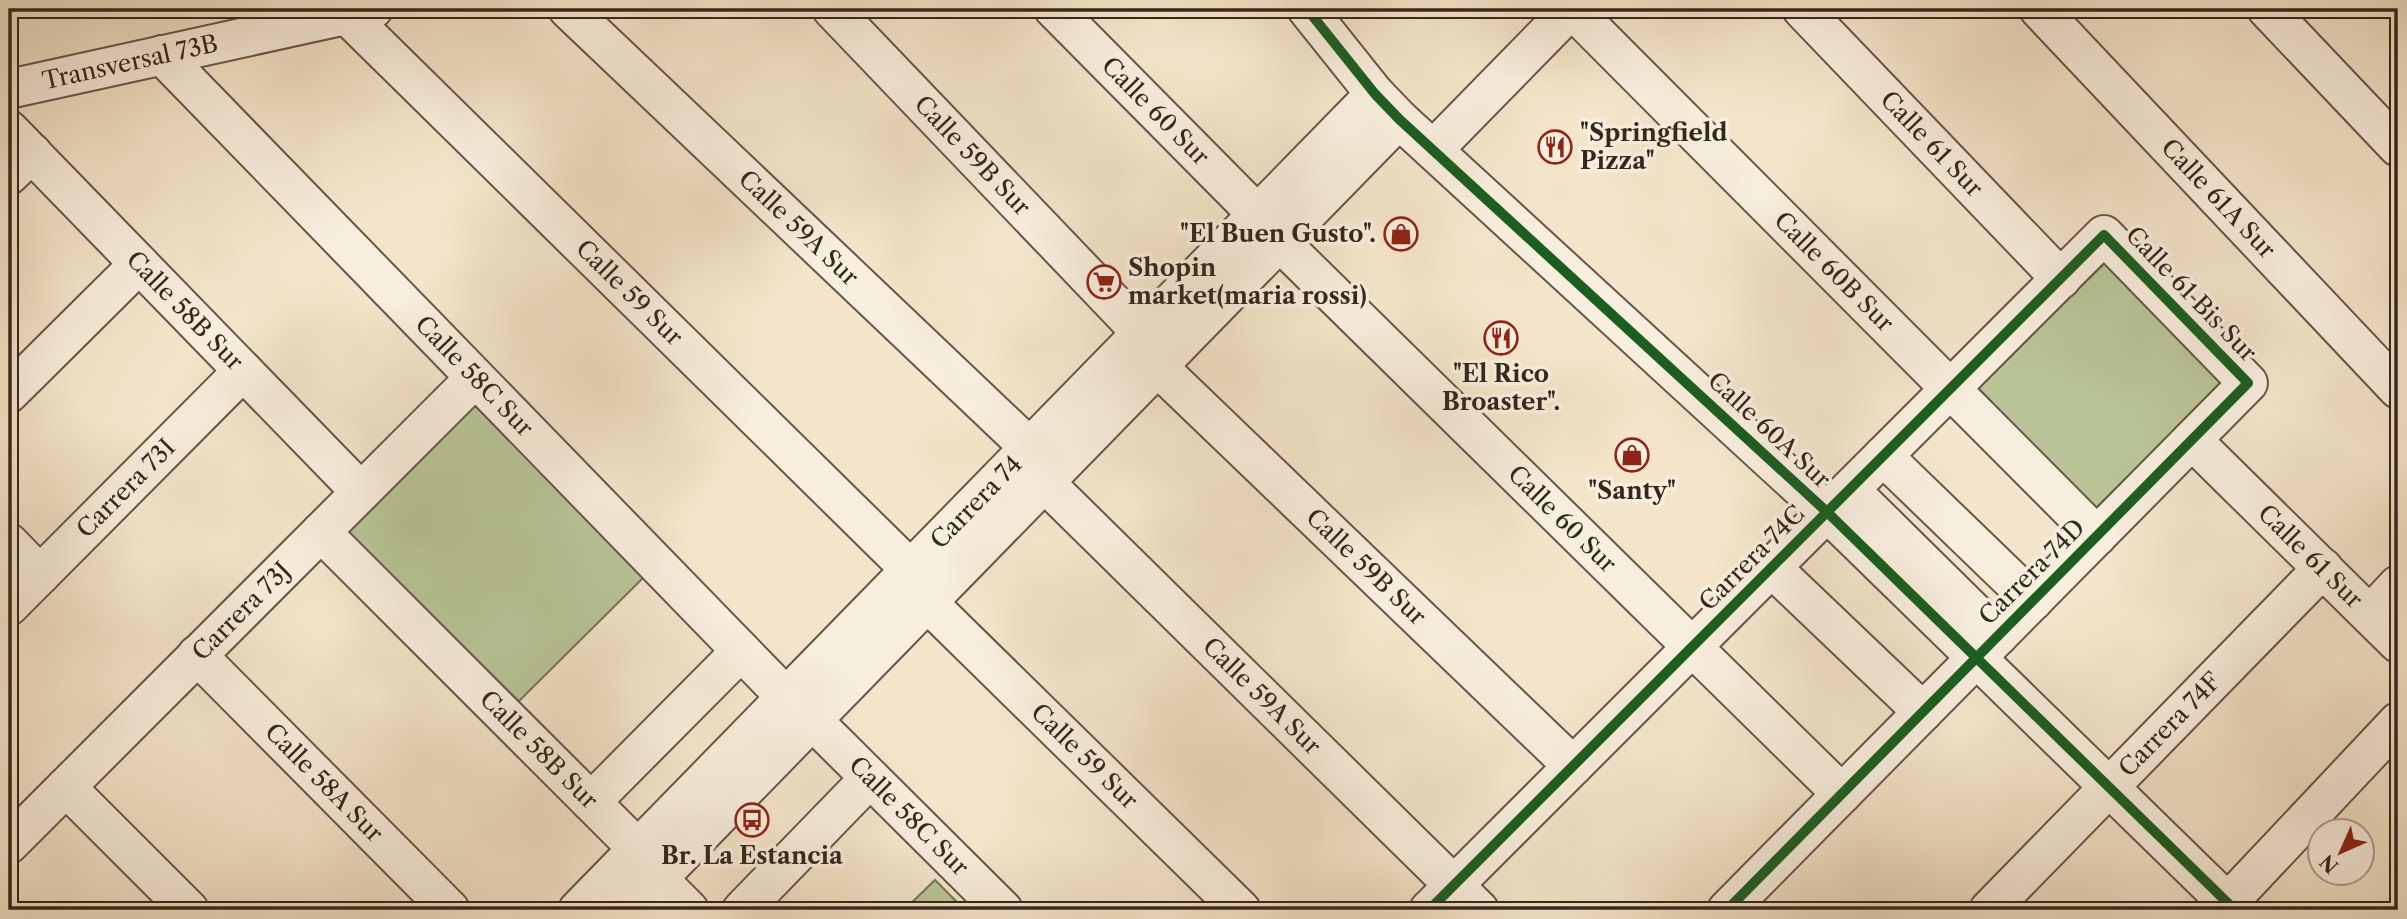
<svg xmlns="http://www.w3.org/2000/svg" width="2407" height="919" font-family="'Libre Caslon Text',serif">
  <rect width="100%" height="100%" fill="#f4e5ca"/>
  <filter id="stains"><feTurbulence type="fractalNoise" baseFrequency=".00286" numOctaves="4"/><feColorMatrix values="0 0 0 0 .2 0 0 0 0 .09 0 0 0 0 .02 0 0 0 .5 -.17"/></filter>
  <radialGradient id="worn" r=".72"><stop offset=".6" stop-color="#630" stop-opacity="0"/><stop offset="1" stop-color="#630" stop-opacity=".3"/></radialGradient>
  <!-- green -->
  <path fill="#b9c598" stroke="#76765a" stroke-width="2" d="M2107 261 2226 383 2095 509 1977 387Z
    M472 401 645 576 515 705 342 530Z
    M935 880 965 910H904Z"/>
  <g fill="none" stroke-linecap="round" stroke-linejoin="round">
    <defs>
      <g id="minor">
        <path id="s1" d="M568 9 1030 448"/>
        <path id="s2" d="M832 9 1142 333"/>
        <path id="s3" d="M1054 9 1257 214"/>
        <path d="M1307 9 1375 94 1399 119 1827 512 2235 910"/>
        <path id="s4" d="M1572 9 2097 536"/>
        <path id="s5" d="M1802 9 2061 279"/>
        <path id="s6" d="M2039 9 2398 389"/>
        <path d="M2267 9 2398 147"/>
        <path id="s7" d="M347 15 911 570"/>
        <path id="s8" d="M162 55 786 697"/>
        <path id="s9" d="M9 89 373 9"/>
        <path id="s10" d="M9 130 361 492"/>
        <path d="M1433 150 1571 9"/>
        <path d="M9 175 32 153"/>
        <path id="s11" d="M1281 243 1842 794"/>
        <path id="s12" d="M1159 368 1573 766"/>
        <path d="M9 393 139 264"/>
        <path id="s13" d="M2192 440 2398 643"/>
        <path d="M1883 456 2033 601"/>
        <path id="s14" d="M1045 483 1479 910"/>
        <path d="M1850 490 1998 636"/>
        <path id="s15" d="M321 532 638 849"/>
        <path d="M9 543 40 575"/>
        <path d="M1772 568 1923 712"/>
        <path id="s16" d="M928 603 1241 910"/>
        <path id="s17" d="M9 606 243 371"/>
        <path d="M2370 615 2398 585"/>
        <path id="s18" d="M197 655 450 910"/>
        <path id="s19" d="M813 721 1003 910"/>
        <path d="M66 787 189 910"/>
        <path d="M591 802 741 651"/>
        <path id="s20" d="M9 844 475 378"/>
        <path d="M658 879 689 910"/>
        <path id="s21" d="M578 910 1375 94"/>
        <path d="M627 910 1399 119"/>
        <path d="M742 910 870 778"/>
        <path d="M1429 910 2104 235 2248 383 1727 910"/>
        <path id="s22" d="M1989 910 2323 568"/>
        <path d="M2221 910 2398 722"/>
      </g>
    </defs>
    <!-- minor casing -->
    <use href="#minor" stroke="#645648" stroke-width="42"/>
    <!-- minor -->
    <use href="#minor" stroke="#f8eedd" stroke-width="38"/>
    <defs>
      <path id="cycleway" d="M1307 9 1375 94 1399 119 1827 512 2235 910
        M1429 910 2104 235 2248 383 1727 910"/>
    </defs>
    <!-- cycleway casing -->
    <use href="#cycleway" stroke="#f8eedd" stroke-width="15"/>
    <!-- cycleway -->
    <use href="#cycleway" stroke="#1b5e20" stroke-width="10"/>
  </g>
  <!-- icons -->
  <defs>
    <symbol id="restaurant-ring" viewBox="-11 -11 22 22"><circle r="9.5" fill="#f8eedd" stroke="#8f2418" stroke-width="1.5"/><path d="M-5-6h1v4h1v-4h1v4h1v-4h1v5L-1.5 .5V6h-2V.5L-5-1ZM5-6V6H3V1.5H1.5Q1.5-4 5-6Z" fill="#8f2418"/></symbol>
    <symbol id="shop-ring" viewBox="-11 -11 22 22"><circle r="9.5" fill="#f8eedd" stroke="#8f2418" stroke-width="1.5"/><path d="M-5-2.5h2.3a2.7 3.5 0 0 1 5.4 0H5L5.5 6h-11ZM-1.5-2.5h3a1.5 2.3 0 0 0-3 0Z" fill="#8f2418"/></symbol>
    <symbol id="supermarket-ring" viewBox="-11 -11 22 22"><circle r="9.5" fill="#f8eedd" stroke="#8f2418" stroke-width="1.5"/><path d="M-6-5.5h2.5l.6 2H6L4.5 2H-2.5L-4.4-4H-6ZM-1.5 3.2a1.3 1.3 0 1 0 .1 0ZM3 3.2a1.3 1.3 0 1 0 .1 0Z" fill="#8f2418"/></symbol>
    <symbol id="bus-ring" viewBox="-11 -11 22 22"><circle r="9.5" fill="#f8eedd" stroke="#8f2418" stroke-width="1.5"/><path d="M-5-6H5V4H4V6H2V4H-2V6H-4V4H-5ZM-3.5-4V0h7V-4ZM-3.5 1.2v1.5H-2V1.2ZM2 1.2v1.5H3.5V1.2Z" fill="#8f2418"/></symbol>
  </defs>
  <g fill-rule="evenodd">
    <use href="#restaurant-ring" x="1536" y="128" width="38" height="38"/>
    <use href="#shop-ring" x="1382" y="215" width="38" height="38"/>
    <use href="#supermarket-ring" x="1085" y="263" width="38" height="38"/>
    <use href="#restaurant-ring" x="1482" y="319" width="38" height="38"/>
    <use href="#shop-ring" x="1613" y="436" width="38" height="38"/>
    <use href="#bus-ring" x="733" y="801" width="38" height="38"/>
  </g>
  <g text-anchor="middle" stroke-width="7" stroke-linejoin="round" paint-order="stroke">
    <!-- street labels -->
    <g font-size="24" fill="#34271d" stroke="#f8eedd">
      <text dy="8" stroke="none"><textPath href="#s9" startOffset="124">Transversal 73B</textPath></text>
      <text dy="8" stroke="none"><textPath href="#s3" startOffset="144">Calle 60 Sur</textPath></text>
      <text dy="8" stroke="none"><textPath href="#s5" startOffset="187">Calle 61 Sur</textPath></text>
      <text dy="8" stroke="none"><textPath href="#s2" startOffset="203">Calle 59B Sur</textPath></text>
      <text dy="8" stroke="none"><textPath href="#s6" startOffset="261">Calle 61A Sur</textPath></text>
      <text dy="8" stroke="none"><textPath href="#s1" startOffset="318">Calle 59A Sur</textPath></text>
      <text dy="8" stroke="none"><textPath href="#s4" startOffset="371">Calle 60B Sur</textPath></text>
      <text dy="8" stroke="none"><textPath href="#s7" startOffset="396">Calle 59 Sur</textPath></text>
      <text transform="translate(2191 294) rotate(46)" y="8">Calle 61 Bis Sur</text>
      <text dy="8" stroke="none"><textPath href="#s10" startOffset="252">Calle 58B Sur</textPath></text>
      <text dy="8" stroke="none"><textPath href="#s8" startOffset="448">Calle 58C Sur</textPath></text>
      <text transform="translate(1769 430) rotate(43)" y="8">Calle 60A Sur</text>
      <text dy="8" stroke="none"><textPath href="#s17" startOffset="166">Carrera 73I</textPath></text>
      <text dy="8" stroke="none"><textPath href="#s21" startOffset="570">Carrera 74</textPath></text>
      <text dy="8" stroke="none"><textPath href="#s11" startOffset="394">Calle 60 Sur</textPath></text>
      <text dy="8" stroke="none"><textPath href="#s13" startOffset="166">Calle 61 Sur</textPath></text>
      <text transform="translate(1752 558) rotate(-45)" y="8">Carrera 74C</text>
      <text dy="8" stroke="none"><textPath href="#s12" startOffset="287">Calle 59B Sur</textPath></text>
      <text transform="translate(2032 572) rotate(-45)" y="8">Carrera 74D</text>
      <text dy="8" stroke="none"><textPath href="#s20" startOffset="329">Carrera 73J</textPath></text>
      <text dy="8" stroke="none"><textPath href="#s14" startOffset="304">Calle 59A Sur</textPath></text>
      <text dy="8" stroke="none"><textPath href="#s22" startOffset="259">Carrera 74F</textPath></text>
      <text dy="8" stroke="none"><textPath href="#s15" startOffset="308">Calle 58B Sur</textPath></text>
      <text dy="8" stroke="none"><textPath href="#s16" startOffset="219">Calle 59 Sur</textPath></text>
      <text dy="8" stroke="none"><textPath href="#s18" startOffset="180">Calle 58A Sur</textPath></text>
      <text dy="8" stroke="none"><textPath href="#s19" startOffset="135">Calle 58C Sur</textPath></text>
    </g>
    <!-- poi labels -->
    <g font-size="24" font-weight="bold" fill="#34271d" stroke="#f8eedd">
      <text x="1580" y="141" text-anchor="start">"Springfield<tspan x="1580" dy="28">Pizza"</tspan></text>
      <text x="1376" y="242" text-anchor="end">"El Buen Gusto".</text>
      <text x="1128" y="276" text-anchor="start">Shopin<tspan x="1128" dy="28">market(maria rossi)</tspan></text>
      <text x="1501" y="382">"El Rico<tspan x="1501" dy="28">Broaster".</tspan></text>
      <text x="1632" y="499">"Santy"</text>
      <text x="752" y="864">Br. La Estancia</text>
    </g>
  </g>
  <!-- margin -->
  <rect width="2407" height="919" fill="none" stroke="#f4e5ca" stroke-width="35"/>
  <rect x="10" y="10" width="2386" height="898" fill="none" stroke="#34271d" stroke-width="3.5"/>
  <rect x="18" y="18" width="2372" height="884" fill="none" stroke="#34271d" stroke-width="2"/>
  <!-- north arrow -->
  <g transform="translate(2341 852) rotate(225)"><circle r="33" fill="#f8eedd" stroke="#aa9e90" stroke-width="2"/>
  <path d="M0-5L12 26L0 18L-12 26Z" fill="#8f2418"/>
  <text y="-10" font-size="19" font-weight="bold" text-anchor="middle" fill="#34271d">N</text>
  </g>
  <rect width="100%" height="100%" filter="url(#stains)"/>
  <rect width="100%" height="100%" fill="url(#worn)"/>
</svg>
